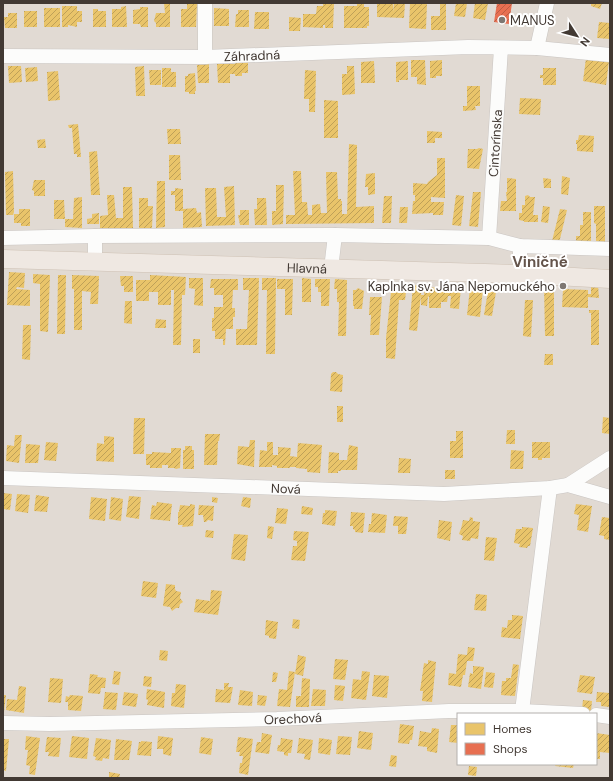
<svg xmlns="http://www.w3.org/2000/svg" width="613" height="781" font-family="'DM Sans',sans-serif">
  <defs>
    <pattern id="homes-hatch" width="6" height="6" patternUnits="userSpaceOnUse"><rect width="6" height="6" fill="#e9c46a"/><path d="M-1 1l2-2M0 6l6-6M5 7l2-2" fill="none" stroke="#bea058"/></pattern>
    <pattern id="shops-hatch" width="6" height="6" patternUnits="userSpaceOnUse"><rect width="6" height="6" fill="#e76f51"/><path d="M-1 1l2-2M0 6l6-6M5 7l2-2" fill="none" stroke="#bd5c44"/></pattern>
  </defs>
  <rect width="100%" height="100%" fill="#ece9e6"/>
  <!-- residential -->
  <path fill="#e1dad3" fill-rule="evenodd" d="M3 3H610V778H3ZM458 714H596V764H458Z"/>
  <!-- homes -->
  <path fill="url(#homes-hatch)" d="M164 3H170V27H156V23L154 21 156 13H165Z
    M187 3H197L196 27H181V9H187Z
    M357 3H364V7H369V26H367V28H344V6H357Z
    M377 3H393V12L394 3H405L404 18 377 17Z
    M410 3H427L426 29 409 28Z
    M440 3H446V30H431V16H440Z
    M456 3H467L465 17 454 16Z
    M475 3H488L485 20 473 18Z
    M591 3H602L600 9 591 6Z
    M323 4H334L333 28H325V25H323V28L303 27V14H316L317 6H323Z
    M62 6H77V11H82V22H77V27L68 25V27H62Z
    M126 6 127 27H112V9H121V7Z
    M140 7H148V27H141L140 24H133V10L140 9Z
    M44 8H60V27H44Z
    M214 8 229 9V26H214Z
    M93 9H98V11H106V27H93Z
    M238 10H249V27H235L236 14H238Z
    M24 11H37V27H24Z
    M255 12H269V29H254Z
    M8 13H17V28H5L4 17H8Z
    M289 17 301 18 300 31H289Z
    M599 22 610 23V39L597 38Z
    M586 58 609 61 606 85 583 81Z
    M411 60H425L426 85 417 84V77H411Z
    M442 60V76H436V78H430V61Z
    M374 61 375 83H361V62Z
    M408 61V80H399V82H396V62Z
    M235 62H248V73H242V76H235V74H230V83H218L217 64H235Z
    M209 64V83H198L197 65Z
    M8 66H21L22 82 9 83Z
    M144 66 145 96H136L135 67Z
    M347 66H354L355 94 342 95V74H347Z
    M37 67 38 81 26 82 25 68Z
    M162 68H171V72H176V87H162Z
    M543 68H556V85H543V78H540V75H543Z
    M149 70H161V85H150Z
    M305 70 316 71 315 112H309V99H304Z
    M58 71 60 100 48 101 47 72Z
    M195 73 196 91H195V94H189V92H185V76H188V74Z
    M467 86H480V106H475L476 110 463 111V106H467Z
    M520 98 541 99 540 115 519 114Z
    M324 100 338 101V138H324Z
    M78 124 81 157H77V154H74L72 128H69L68 125Z
    M167 129H180L181 144H168Z
    M427 131 442 132V138H435V143H427Z
    M579 135 594 136 593 152 577 151V144H576V140H578Z
    M45 139 46 148H38L37 140Z
    M349 144 357 145 356 207 374 206V223L286 224V215H295L293 171H301L302 202H307L308 215H312V205L320 204 321 213H327L326 172H337L338 199H341V201H342V214H347Z
    M479 148 483 149 479 169 467 168 468 149H477Z
    M97 151 100 195H91L89 152Z
    M169 155H180L181 180H169Z
    M437 158H445V198L431 197V202H444L443 215H433V213L412 214 413 201H415V195H413V183L427 184 428 182 437 175Z
    M13 171 14 212 13 215H6L5 172Z
    M375 173V194L368 195V187H365L366 174Z
    M562 176 570 178 568 195 561 194Z
    M507 178 516 179V211H500L501 201H507L506 192H507Z
    M543 178 551 179V188H544Z
    M34 180H45V196H34V191L32 190Z
    M157 181H165V227L156 228Z
    M276 185H284L283 224 272 225V211H276Z
    M234 186 235 225 206 226 205 188H216L217 217H226L224 187Z
    M123 187H132L133 228H100V216L108 215 107 195H114L116 218H123Z
    M175 188 183 189V209L196 208 197 213 201 212 202 227 183 228V211H175V195H171V191H175Z
    M473 192H481L478 227 469 226Z
    M456 195 464 196 461 226 452 225Z
    M528 195 530 197H535L533 215H538V222H524V221L519 220V213H522V205H525V196Z
    M384 196H392L391 223H382Z
    M82 197V228L65 227V219H73L74 198Z
    M139 198H148V206H153L152 228H139Z
    M257 198H266L267 225H255L254 209H257Z
    M54 200H64L65 219H54Z
    M543 206 550 207 548 223 541 222Z
    M594 206H605V245H596V224L594 223Z
    M400 207H408L407 223H399Z
    M19 209H30V226H21V223H14V214H19Z
    M560 209 567 210 559 243 552 241Z
    M240 210H249V225H240L238 215H240Z
    M583 212H591V245H576V236H580V225H583Z
    M99 213V224H87V219L92 218V214Z
    M9 272 25 273 24 288 17 287 16 289 30 290V306L7 305Z
    M33 274 50 275 48 332 40 331V284L33 283Z
    M58 275H66L65 334H57Z
    M72 275 99 276 98 304H90L91 292 82 291V330H74V289H72Z
    M150 275 186 277 185 295H182L181 345H173L174 290H171V305H158V292H149V301H136V280H150Z
    M120 276H133V292H124V286H121Z
    M189 278H203V306L194 305 195 289 189 288Z
    M243 278H259L257 345H236V329H247L249 290H243Z
    M262 278H276L275 354H266L267 290H262Z
    M302 278 311 279V302H302Z
    M211 279H238V290H233L232 308H235V317H233V329H226L225 345H223V339H215V331H212V318H214V307H223V295H214V288H210Z
    M277 279H293L292 315H285V289H277Z
    M315 279H330L329 306H321V292H318V287H315Z
    M335 279 347 280 346 336H338L339 302H337V289H334Z
    M392 283 407 284 405 300H399L395 359 386 358V338Z
    M413 285 422 286 417 331 409 330Z
    M591 285H598L599 298 588 297V308L562 307 563 289 588 290V294H591Z
    M442 286 461 287 459 309 450 308 451 296H448L447 302H441V308H429V297L428 296 427 306 421 305V295H424L425 287 442 288Z
    M544 286H554V336H545Z
    M358 288 364 291 362 309H354V306H353V290H356Z
    M470 288 483 289 480 317 467 315Z
    M488 291 496 292 492 316 484 315Z
    M370 297H382L379 335H370L371 315H369Z
    M525 300H533L531 337 523 336Z
    M125 301H132V324L124 323Z
    M589 310H599V345H591V313H589Z
    M156 319 166 320V328H155Z
    M23 325H31L30 360 22 359Z
    M193 339H200V353H193Z
    M545 354H553V365H544Z
    M333 372H336L338 374 343 375 342 392 330 391 331 374Z
    M337 406H343V422H337Z
    M603 417 610 418V434L602 433Z
    M134 418H145L144 454H133Z
    M507 430H515V444H506Z
    M456 431H463V458H450V441H456Z
    M205 434H220L219 441H218L217 465H204Z
    M15 435H22L19 463 6 461 7 445 14 446Z
    M104 436 114 437V462L96 461 97 443 104 444Z
    M250 440H255L254 467 237 464 238 446 249 447Z
    M46 442 58 443 56 461 44 460Z
    M267 442H273V455H278V447L291 448 290 456 297 457 298 443 322 445 320 473 307 472V469L296 468V467H290V468H277V466L272 465V467H259L260 450 267 451Z
    M532 442H550V458H542V460H538V458H532Z
    M26 444 40 445 38 463H25Z
    M349 445 358 447 357 470H341V471H338V473H328L329 452 339 453V460H347Z
    M185 446H192V450H194V469H183V450H185Z
    M171 448H181L180 468 176 469 174 468H168V465H162V468H150V465H146V454H152V452L171 453Z
    M511 450 524 451 523 469H510Z
    M399 458 411 459 410 473H398Z
    M445 470H455V479H445Z
    M3 493 12 494 10 510 3 509Z
    M17 494 30 495 28 513 15 511Z
    M36 495 49 497 47 512 34 511Z
    M129 496 141 497 139 519 126 517Z
    M91 497 107 499 105 521 89 519Z
    M111 497 123 499 121 521 109 519Z
    M212 497 218 498 217 503 212 502Z
    M243 497 251 498 250 508 241 506Z
    M157 502 172 504 170 521 150 519 152 505 156 506Z
    M190 504 195 505 193 526 182 527 183 525H178V512H179L180 505 190 506Z
    M576 504 592 506 588 532 577 530 579 515 574 514Z
    M199 505 214 506 213 521 208 520 206 522H204L203 515H198Z
    M302 506 313 508 312 515 301 514Z
    M277 508 288 509 286 524 275 523Z
    M325 510 337 511 335 526 322 524 323 513H325Z
    M351 512 365 513 363 533 355 532V530L353 529V526H350Z
    M372 513 387 515 385 533 368 532 369 524H371Z
    M394 516 408 517 406 534H398V526H393Z
    M470 517 473 518V521L480 522 478 539 471 538 470 541 462 540 463 536 459 534 460 531 461 529 463 520 469 521Z
    M602 517 610 518V540L604 539V536L599 535Z
    M439 520 452 522 450 541 437 538Z
    M268 526 274 527 272 539 267 538Z
    M522 527 533 528 530 546H528L527 548 519 547 520 544 514 543 516 529H522Z
    M206 530 214 531 213 538 205 537Z
    M294 531 309 532 305 561 291 560 293 546H297V541L293 540Z
    M234 534 248 535 245 561 231 559Z
    M486 537 497 538 494 561 484 560Z
    M143 581 158 583 156 598 141 596Z
    M166 584 175 585V589L176 591 181 592 180 598 183 602 180 604 179 608H176L172 611 170 607 163 606Z
    M211 590 222 591 218 615 194 612 196 599 210 601Z
    M476 594 487 595 486 611 474 610Z
    M512 615 523 616 520 639 501 637 502 627 507 628 508 620H512Z
    M293 619 300 620 299 629 292 628Z
    M266 620 278 622 276 639 269 638V636L265 635Z
    M468 647 475 648 473 661H467L465 675H463L461 687 448 685 449 673 456 674 458 654 467 655Z
    M160 650 168 651 167 661 159 660Z
    M298 655 306 657 303 676 295 674Z
    M335 659 348 660 345 680 333 679Z
    M428 660 436 662 432 702 422 701 423 691H420L424 663 428 664Z
    M513 664 519 665 515 696 501 695 502 681H506V678H511Z
    M473 666 484 667 481 689 468 687 470 673 473 674Z
    M114 671 121 672 119 685 112 684Z
    M289 671 295 672 290 707 277 706 279 689 287 690Z
    M362 671 370 672 366 700 351 698 353 679 361 680Z
    M273 672 278 673 276 682H272Z
    M486 672 495 673 493 688 484 687Z
    M90 674 98 675 97 677 106 678 105 688H101L100 694 88 693Z
    M374 675 389 676 387 698 372 696Z
    M580 675 595 677 592 694 577 692Z
    M144 676 152 677 151 687 143 686Z
    M50 678 63 679 61 703 48 702Z
    M302 678 310 679 309 707H296V696H301Z
    M224 683H229L228 687H233L230 703 215 702 216 689 224 690Z
    M176 684 186 685 184 708 171 706 172 693H175Z
    M335 685 345 686 343 701 334 700Z
    M19 686 26 687 24 713 6 710 7 699 17 700Z
    M147 689 165 692 164 708 147 705 148 700 146 699Z
    M313 689 326 690 325 706H311Z
    M240 690 253 692 252 706 238 705Z
    M105 692 118 693 116 710 103 709Z
    M124 692 138 694 136 707 122 705Z
    M597 692 610 693 609 707 601 706V702H596Z
    M3 695H6L4 712H3Z
    M70 695 83 696 81 711 68 710V702H65L66 696 69 697Z
    M258 695 267 696 265 706 257 705Z
    M583 700 592 701 591 711 582 709Z
    M400 724 414 726 412 740H410L409 744 398 743Z
    M451 725H458V743L449 742Z
    M432 728 439 729 437 753 427 751V747L418 746 420 731 431 733Z
    M359 731 373 733 371 750 357 748Z
    M262 733 272 735 269 754 255 752 257 742H261Z
    M596 733 610 735V753L600 752V759H596Z
    M26 736 40 738 35 775 29 774 30 766 26 765 28 750H25Z
    M72 736 89 738 87 759 69 757Z
    M158 736 173 738 171 756 163 754V749H157Z
    M338 736 352 737 350 755 336 754Z
    M47 737 61 738 59 757 48 756 49 752H45Z
    M201 737 213 739 211 755 199 753Z
    M238 737 253 739 248 775 239 773 240 763H242L243 756H239L240 752H236Z
    M96 738 111 740 109 759 103 758 102 761 95 760 96 757 93 756Z
    M281 738 293 740 291 753H288V756L284 755V752L277 751 278 745H280Z
    M299 738 313 740 310 760 304 759 305 754 297 753Z
    M319 738 332 740 330 755 318 753Z
    M3 739H9L6 771 3 770Z
    M116 739 132 741 129 760H114Z
    M141 741 152 742 151 756 137 755 139 742H141Z
    M391 755 397 756 396 767 389 766Z
    M556 764H574L573 768 555 766Z
    M469 766 477 767 476 776 468 775Z
    M109 772 120 774 119 778H109Z"/>
  <!-- shops -->
  <path fill="url(#shops-hatch)" d="M497 3 506 4V3H512L509 24 494 22Z"/>
  <g fill="none" stroke-linecap="round" stroke-linejoin="round">
    <defs>
      <g id="minor">
        <path d="M205 3V57"/>
        <path d="M537 48 547 3"/>
        <path id="s1" d="M3 56 205 57 468 47 537 48 610 55"/>
        <path d="M3 238 95 236 335 235 489 238 520 246 610 249"/>
        <path id="s2" d="M489 238 501 48"/>
        <path d="M95 262V236"/>
        <path d="M331 269 335 235"/>
        <path d="M520 274V246"/>
        <path id="s3" d="M3 478 444 494 550 488 568 485 610 497"/>
        <path d="M568 485 610 458"/>
        <path d="M522 711 550 488"/>
        <path d="M596 715 610 717"/>
        <path id="s4" d="M3 723 50 724 277 719 449 711H522L583 714"/>
      </g>
      <g id="major">
        <path id="s5" d="M3 259 520 274 610 279"/>
      </g>
    </defs>
    <!-- minor casing -->
    <use href="#minor" stroke="#c9c5c2" stroke-width="15"/>
    <!-- major casing -->
    <use href="#major" stroke="#cec1b4" stroke-width="19"/>
    <!-- minor -->
    <use href="#minor" stroke="#fcfcfb" stroke-width="14"/>
    <!-- major -->
    <use href="#major" stroke="#efe8e2" stroke-width="18"/>
  </g>
  <!-- markers -->
  <g fill="#7e7772" stroke="#fff" stroke-width="1.5">
    <circle cx="502" cy="20" r="4"/>
    <circle cx="563" cy="286" r="4"/>
  </g>
  <g text-anchor="middle" stroke-width="4" stroke-linejoin="round" paint-order="stroke">
    <!-- poi labels -->
    <g font-size="13" fill="#423933" stroke="#fff" text-anchor="start">
      <text x="510" y="25">MANUS</text>
      <text x="555" y="291" text-anchor="end">Kaplnka sv. Jána Nepomuckého</text>
    </g>
    <!-- street labels -->
    <g font-size="13" fill="#423933" stroke="#fff">
      <text dy="5" stroke="none"><textPath href="#s1" startOffset="249">Záhradná</textPath></text>
      <text dy="5" stroke="none"><textPath href="#s2" startOffset="95">Cintorínska</textPath></text>
      <text dy="5" stroke="none"><textPath href="#s5" startOffset="304">Hlavná</textPath></text>
      <text dy="5" stroke="none"><textPath href="#s3" startOffset="283">Nová</textPath></text>
      <text dy="5" stroke="none"><textPath href="#s4" startOffset="290">Orechová</textPath></text>
    </g>
    <!-- quarter labels -->
    <g font-size="15" font-weight="bold" fill="#64544b" stroke="#fff">
      <text x="540" y="267">Viničné</text>
    </g>
  </g>
  <!-- border -->
  <rect width="613" height="781" fill="none" stroke="#423933" stroke-width="8"/>
  <!-- legend -->
  <rect x="457" y="713" width="140" height="52" fill="#ffffff" stroke="#b3b0ad"/>
  <rect x="465" y="723" width="20" height="12" fill="#e9c46a" stroke="#b3b0ad"/>
  <text x="493" y="733" font-size="12" fill="#423933">Homes</text>
  <rect x="465" y="743" width="20" height="12" fill="#e76f51" stroke="#b3b0ad"/>
  <text x="493" y="753" font-size="12" fill="#423933">Shops</text>
  <!-- north arrow -->
  <g transform="translate(577 36) rotate(126)" stroke="#ffffff" stroke-width="3" paint-order="stroke">
  <path d="M0-3L7 15L0 10L-7 15Z" fill="#423933"/>
  <text y="-6" font-size="11" font-weight="bold" text-anchor="middle" fill="#423933">N</text>
  </g>
</svg>
